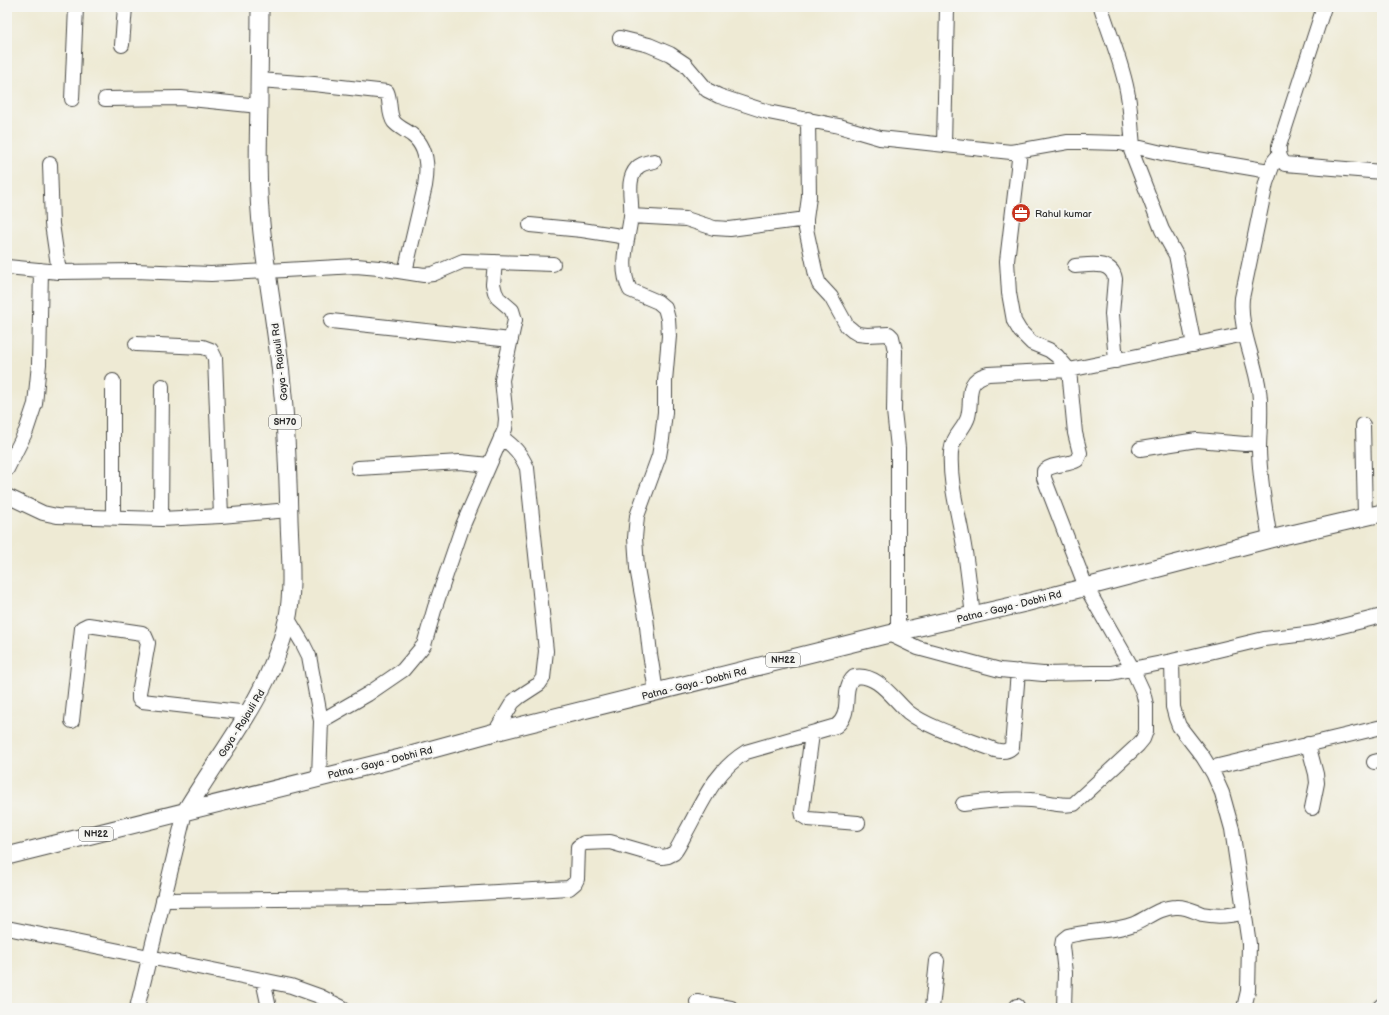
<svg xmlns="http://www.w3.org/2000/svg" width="1389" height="1015" font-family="'Balsamiq Sans',sans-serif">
  <rect width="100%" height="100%" fill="#f6f6f2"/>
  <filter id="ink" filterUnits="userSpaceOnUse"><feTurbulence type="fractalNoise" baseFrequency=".025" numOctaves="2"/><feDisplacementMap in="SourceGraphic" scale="8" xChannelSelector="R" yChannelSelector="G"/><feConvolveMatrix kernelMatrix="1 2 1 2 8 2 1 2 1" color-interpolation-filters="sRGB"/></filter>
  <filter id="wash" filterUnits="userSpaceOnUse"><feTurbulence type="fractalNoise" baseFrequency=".012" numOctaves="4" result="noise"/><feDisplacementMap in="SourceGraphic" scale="16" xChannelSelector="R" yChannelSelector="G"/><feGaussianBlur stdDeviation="0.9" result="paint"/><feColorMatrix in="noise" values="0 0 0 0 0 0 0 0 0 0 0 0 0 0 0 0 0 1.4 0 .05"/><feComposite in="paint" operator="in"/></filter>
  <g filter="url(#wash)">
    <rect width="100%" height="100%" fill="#eeead4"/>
  </g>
  <g filter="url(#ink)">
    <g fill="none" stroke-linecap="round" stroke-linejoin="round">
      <defs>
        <path id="minor" d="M1101 7C1110 36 1123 65 1128 96 1131 112 1131 129 1133 145
          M1324 7 1279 146C1279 154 1279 158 1285 164L1382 172
          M620 38 649 45 670 54 685 64 707 90 719 96 768 112 839 126 880 138 1011 152 1068 142H1083L1120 143 1162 153 1269 171
          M122 45 125 7
          M259 80 314 84 387 92C391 101 388 114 394 122 398 127 407 131 412 135 428 147 428 168 425 186L405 272
          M72 99 76 7
          M105 99 181 98 259 106
          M808 119 809 197 806 219V229L816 275 819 284 831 297 847 326 853 331 858 334 867 335 889 334 892 337 895 351 894 411 898 448V632
          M944 145 947 7
          M1129 145 1162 230 1176 255 1194 345
          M654 161C649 162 641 163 637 168 625 181 633 201 631 216 628 241 618 266 630 290L658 302 665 308 668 319 669 336 665 381V412L662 439 659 456 637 516 635 538 637 568 646 617 650 654 656 692
          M50 164 52 224 59 272
          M631 216 686 219 714 228 730 229 806 219
          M530 225 582 230 627 237
          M1075 266C1090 265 1112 260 1115 279L1112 314 1116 361
          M7 267 59 272 135 271 211 274 356 266 379 268 424 275 433 274 463 261 553 264
          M331 321 511 340
          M136 344 203 347 211 350 215 358 221 516
          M1363 425 1365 517
          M1140 449 1197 440 1245 444 1259 443
          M358 468 460 462 489 465
          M7 469 26 431 35 404 39 364 41 270
          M7 496 43 513 57 516 161 519 221 516 289 510
          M113 518V381
          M161 519 162 386
          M1270 539C1265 510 1260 481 1259 451 1259 432 1262 409 1259 390 1255 359 1239 330 1242 298L1266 183 1274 161 1279 155
          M973 616C970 592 968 569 964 546 959 515 949 484 951 452 953 435 964 430 968 417 973 398 963 381 988 374L1069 370 1245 334
          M288 619 303 644 309 656 321 721
          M889 634 918 648 1000 670 1043 674 1093 673H1111L1172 661 1264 639 1314 633 1382 616
          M1172 661 1173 707 1176 718 1179 726 1203 757 1213 773 1222 793 1232 829 1249 944 1248 991 1244 1008
          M72 721 82 628 88 625 142 633 145 636 148 643 139 693V699L142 701 249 713
          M495 732 513 702 519 697 539 684 543 678 546 651 527 468C521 454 514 446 501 437
          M812 734 802 811 803 816 808 819 858 823
          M1308 744 1316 774 1317 783 1312 808
          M1374 762 1382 760
          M1210 768 1382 727
          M319 777 321 721 368 694 403 670 424 645 435 607 463 525 505 429 506 419 502 380 515 320 512 310 498 298 495 292 493 284 495 262
          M963 804C985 801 1009 798 1031 800 1046 801 1059 807 1074 804L1138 745 1143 739 1146 731V705L1143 692 1132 668 1086 587 1044 478V471C1053 463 1067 466 1077 460L1080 453 1075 433 1069 370 1057 356 1049 350 1032 343 1020 331 1014 321 1009 293 1007 261 1020 151
          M163 900 388 898 569 888 575 883 577 879 578 847 584 843 610 842 662 857 668 856 674 853C679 847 682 839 686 832 703 801 715 771 746 752L836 726C854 713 840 689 854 677 877 672 893 699 908 712 928 728 970 740 995 750 1002 752 1007 752 1012 747L1018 671
          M7 928 291 986 319 996 343 1008
          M263 980 269 1008
          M697 1002 731 1008
          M137 1008 185 812
          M932 1008 937 961
          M1017 1008V1006
          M1064 1008 1065 973 1062 946 1063 940 1068 936C1089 930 1113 932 1134 924 1148 918 1160 907 1176 907 1185 906 1194 911 1202 914 1217 917 1230 916 1245 912
          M1379 1008 1382 1005"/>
        <path id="major" d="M185 812C223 748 270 695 287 621 294 590 290 552 289 520 288 469 286 417 280 366 275 321 267 278 262 233 257 190 258 147 259 103 259 71 260 39 260 7
          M7 856 400 758 495 732 889 634 1025 603 1270 539 1382 513"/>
      </defs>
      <!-- minor casing -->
      <use href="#minor" stroke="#484844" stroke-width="16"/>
      <!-- major casing -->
      <use href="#major" stroke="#484844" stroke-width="19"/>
      <!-- minor -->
      <use href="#minor" stroke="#fff" stroke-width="14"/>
      <!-- major -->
      <use href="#major" stroke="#fff" stroke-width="17"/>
    </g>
  </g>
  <!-- icons -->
  <defs>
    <symbol id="office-disc" viewBox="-11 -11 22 22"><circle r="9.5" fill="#c8321e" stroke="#f6f6f2"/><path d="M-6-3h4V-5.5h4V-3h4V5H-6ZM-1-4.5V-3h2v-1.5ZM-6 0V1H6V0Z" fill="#fff"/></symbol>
  </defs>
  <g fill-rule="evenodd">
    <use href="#office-disc" x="1010" y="202" width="22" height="22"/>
  </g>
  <g text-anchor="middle" stroke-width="4" stroke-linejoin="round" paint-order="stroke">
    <!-- shield labels -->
    <g fill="#f6f6f2" stroke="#686867" stroke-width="1">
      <rect x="269" y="415" width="32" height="14" rx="3"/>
      <rect x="766" y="653" width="34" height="14" rx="3"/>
      <rect x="79" y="827" width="34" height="14" rx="3"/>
    </g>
    <g font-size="9" font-weight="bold" fill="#2b2b2b">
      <text x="285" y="425">SH70</text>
      <text x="783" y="663">NH22</text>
      <text x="96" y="837">NH22</text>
    </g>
    <!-- poi labels -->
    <g font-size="10" fill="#2b2b2b" stroke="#f6f6f2" text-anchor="start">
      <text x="1035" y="217">Rahul kumar</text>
    </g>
    <!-- street labels -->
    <g font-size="10" fill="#2b2b2b" stroke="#f6f6f2">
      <text transform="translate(279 362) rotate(-97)" y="4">Gaya - Rajauli Rd</text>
      <text transform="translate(1009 606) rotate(-14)" y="4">Patna - Gaya - Dobhi Rd</text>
      <text transform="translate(694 683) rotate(-14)" y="4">Patna - Gaya - Dobhi Rd</text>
      <text transform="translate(241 723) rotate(-58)" y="4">Gaya - Rajauli Rd</text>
      <text transform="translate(380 762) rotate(-14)" y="4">Patna - Gaya - Dobhi Rd</text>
    </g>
  </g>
  <!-- margin -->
  <rect width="1389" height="1015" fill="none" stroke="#f6f6f2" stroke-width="24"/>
</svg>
